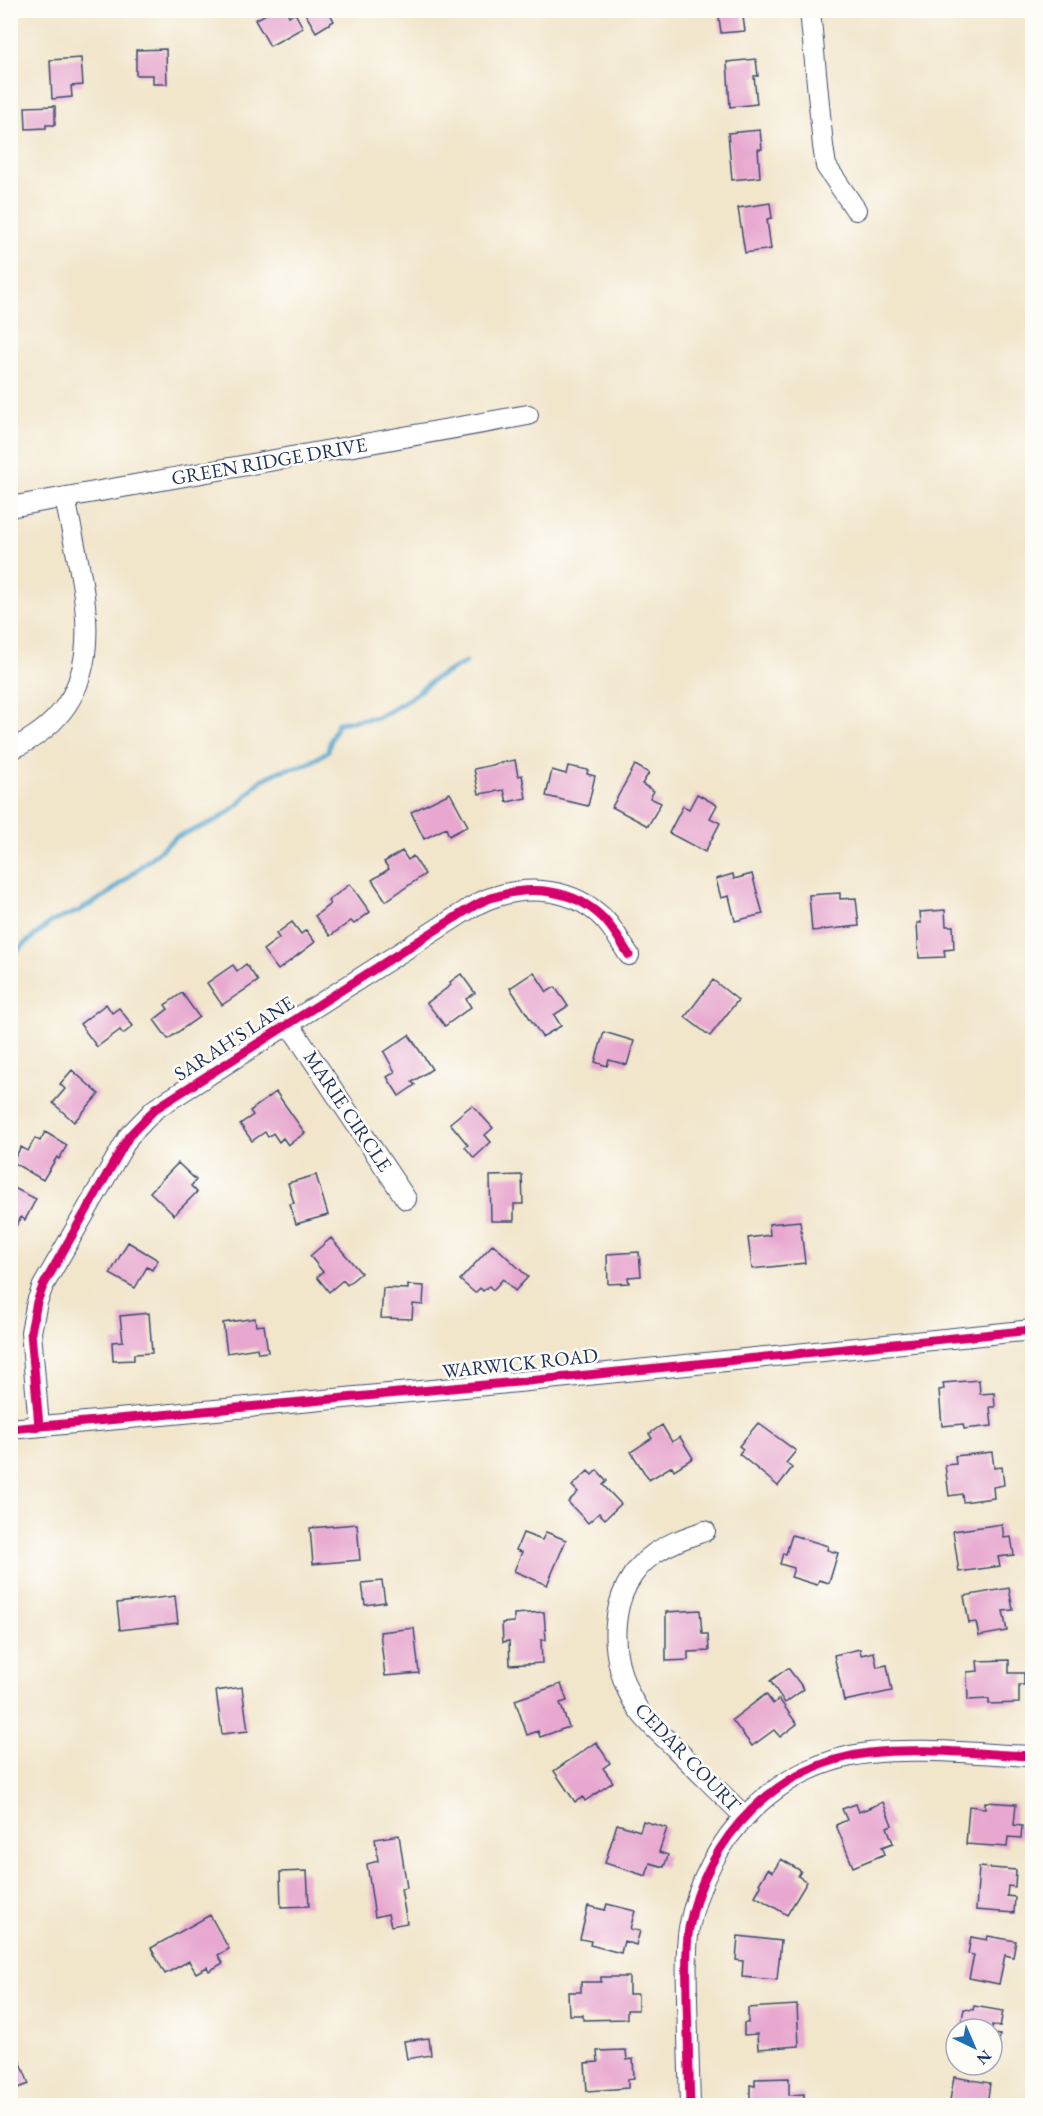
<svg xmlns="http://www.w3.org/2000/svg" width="1043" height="2116" font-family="'EB Garamond',serif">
  <rect width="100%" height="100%" fill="#fdfcf7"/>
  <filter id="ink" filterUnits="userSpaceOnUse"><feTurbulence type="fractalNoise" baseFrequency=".0167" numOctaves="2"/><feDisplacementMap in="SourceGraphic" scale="12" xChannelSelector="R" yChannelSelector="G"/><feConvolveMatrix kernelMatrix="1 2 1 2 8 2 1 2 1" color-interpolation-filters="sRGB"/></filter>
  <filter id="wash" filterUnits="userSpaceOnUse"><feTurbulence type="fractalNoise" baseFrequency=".008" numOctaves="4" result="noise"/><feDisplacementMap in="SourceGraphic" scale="24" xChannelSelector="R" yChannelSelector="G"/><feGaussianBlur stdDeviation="1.35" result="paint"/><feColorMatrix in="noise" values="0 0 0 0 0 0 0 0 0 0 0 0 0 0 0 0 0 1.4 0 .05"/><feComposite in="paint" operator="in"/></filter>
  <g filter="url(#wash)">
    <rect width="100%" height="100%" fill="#f1e5ca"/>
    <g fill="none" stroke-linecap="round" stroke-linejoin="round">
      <!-- stream -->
      <path stroke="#52a3cc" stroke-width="5" d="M10 956 51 922 79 911 108 894 176 837 216 821 238 805 261 780 280 771 308 764 328 751 331 739 338 723 379 717 409 699 434 679 466 662"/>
    </g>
    <g id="blocks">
      <!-- building -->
      <path fill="#e7a7cf" d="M273 10H286L289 16 295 13 303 28 270 46 255 20Z
        M303 10H328L334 21 316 32Z
        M718 10H742L745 31 721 33Z
        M166 49 167 84H153V75H136V50Z
        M81 58 83 85 71 86 72 97 52 99 50 60Z
        M756 59 758 76H754L757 104 730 107 727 62Z
        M55 106V125H46V128L26 129 25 107Z
        M760 130 762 149H758L760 177 732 180 728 133Z
        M770 203 772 218 767 219 771 249 745 253 738 208Z
        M515 760 518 776 522 775 526 798 507 802 504 790 479 794 474 769Z
        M635 765 649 773 642 784 654 791 650 798 661 803 648 826 612 807Z
        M568 766 588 770 587 774 595 776 588 806 546 796 552 770 566 774Z
        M450 793 468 826 449 836 446 828 424 839 411 812Z
        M697 794 717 805 710 818 720 823 705 852 669 833 683 806 689 809Z
        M402 851 408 860 413 856 425 874 386 901 372 880 389 869 384 862Z
        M733 874 734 879 752 874 763 914 735 921 729 896 721 898 716 879Z
        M350 884 370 912 354 924 351 921 330 936 315 916 330 904 328 901Z
        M840 893V899L856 898 859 926 812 931 809 895Z
        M945 910 946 926H953L954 949 944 950 945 957 919 958 917 923H921L920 912Z
        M292 922 301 934 306 930 315 942 278 970 263 950 279 938 276 934Z
        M246 964 258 981 222 1005 207 983 233 965 237 971Z
        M534 972 547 992 555 987 568 1006 554 1015 561 1026 542 1037 510 988Z
        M461 974 475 993 466 999 471 1007 445 1026 427 1003 451 985 450 982Z
        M713 980 738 1000 710 1036 685 1017Z
        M182 993 199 1017 168 1039 154 1020 168 1009 165 1005Z
        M106 1004 112 1013 119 1008 133 1026 123 1034 120 1030 97 1047 80 1024Z
        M604 1032 634 1041 627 1065 609 1060 607 1066 595 1062Z
        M409 1035 432 1069 412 1082 415 1085 399 1096 387 1077 395 1072 384 1052Z
        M72 1070 99 1094 74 1122 53 1103 65 1089 60 1084Z
        M276 1092 305 1133 288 1145 283 1138 279 1142 273 1133 268 1137 265 1132 252 1141 240 1124 253 1115 250 1111Z
        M472 1105 493 1128 485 1135 491 1142 474 1158 465 1147 468 1145 450 1123Z
        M45 1132 67 1145 59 1159 57 1157 43 1180 12 1162 21 1147 28 1151 35 1138 40 1141Z
        M178 1163 196 1180 191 1186 197 1192 174 1215 150 1192Z
        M316 1175 328 1215 296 1224 290 1204 294 1203 288 1183Z
        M522 1175 523 1204H514V1221H491L490 1176Z
        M10 1186 36 1199 25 1220 21 1217 10 1237Z
        M800 1221 805 1263 752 1269 748 1238 770 1235 769 1224Z
        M331 1238 361 1273 347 1285 343 1280 329 1292 317 1277 323 1272 310 1256Z
        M128 1242 158 1260 152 1270 147 1267 135 1288 110 1274Z
        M493 1244 528 1277 515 1291 503 1279 493 1290 489 1286 483 1291 480 1288 475 1293 460 1280Z
        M639 1252 641 1276 628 1277 629 1283 608 1284 607 1254Z
        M408 1285 424 1286 423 1305 413 1304 412 1319 381 1318 383 1288 408 1289Z
        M149 1313 152 1353 134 1354V1360L113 1361 112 1342 123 1341 120 1316Z
        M255 1318 256 1326 264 1325 268 1352 258 1353 257 1348 227 1353 223 1323Z
        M979 1380 980 1394 994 1393 995 1407H990L992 1426 964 1429 963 1424 942 1426 939 1390 944 1389 943 1383Z
        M758 1423 796 1451 786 1463 792 1468 778 1486 739 1454 743 1449 739 1446Z
        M662 1425 672 1442 680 1437 693 1458 674 1470 672 1466 649 1480 631 1452 652 1438 649 1434Z
        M992 1452 994 1468 1002 1467 1004 1485 993 1487 994 1498 963 1502 962 1494 949 1496 945 1465 956 1464 955 1456Z
        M597 1470 607 1481 603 1485 621 1504 605 1519 599 1513 588 1523 568 1502 578 1492 572 1486 588 1471 592 1475Z
        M357 1524 360 1560 313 1564 310 1528Z
        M1002 1524 1004 1538 1011 1537 1014 1555 998 1557 1000 1566 959 1572 953 1531Z
        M546 1532 566 1540 547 1585 514 1571 522 1552 516 1550 523 1533 542 1540Z
        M792 1535 828 1546 827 1550 838 1553 829 1583 819 1580 817 1585 791 1577 794 1568 780 1564 783 1553 786 1554Z
        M382 1581 385 1602 365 1605 362 1583Z
        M1009 1588 1013 1610 1003 1611 1007 1631 979 1636 976 1622 969 1623 964 1596Z
        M175 1596 178 1623 120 1630 117 1603Z
        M700 1610 702 1634H708L709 1651 688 1652V1660L666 1661V1612Z
        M544 1612 546 1640H541L542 1663 510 1665 509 1641 503 1642 502 1623 514 1622V1614Z
        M414 1628 419 1673 385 1676 380 1632Z
        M860 1649 861 1655 874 1652 877 1667 887 1665 892 1691 844 1701 834 1655Z
        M1009 1660V1673H1024V1685H1019V1703L989 1704V1699L968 1700 967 1672 978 1671 977 1661Z
        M788 1668 804 1689 785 1703 770 1681Z
        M561 1684 567 1701 560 1703 569 1727 540 1737 538 1731 527 1735 515 1700Z
        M242 1687 248 1731 222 1734 216 1691Z
        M766 1694 773 1704 779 1699 797 1724 780 1737 774 1730 752 1746 732 1720Z
        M596 1742 610 1763 603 1768 613 1782 585 1801 583 1797 575 1802 554 1771Z
        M883 1802 892 1825 887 1827 893 1843 882 1847 885 1854 853 1867 836 1825 847 1820 842 1809 856 1804 859 1812Z
        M985 1802 1016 1804 1014 1825 1022 1826 1021 1838 1008 1837 1007 1847 966 1844 969 1806 985 1808Z
        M643 1821 667 1828 659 1852 668 1855 664 1867 650 1863 646 1876 605 1863 617 1824 640 1831Z
        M399 1835 407 1888 401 1889 407 1923 391 1926 388 1914 375 1917 367 1864 378 1861 375 1839Z
        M781 1859 801 1871 798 1876 807 1882 787 1915 755 1896 761 1886 759 1884 768 1869 773 1872Z
        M979 1867 1016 1870 1015 1887 1008 1886 1007 1896 1015 1897 1014 1913 976 1910Z
        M307 1871 309 1906 281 1907 280 1872Z
        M607 1904 635 1911 630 1929 640 1931 636 1945 624 1941 621 1953 590 1945 591 1941 580 1939 588 1906 605 1910Z
        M210 1915 229 1949 218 1955 223 1963 209 1971 207 1967 196 1973 189 1961 165 1974 151 1948Z
        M738 1936 781 1941 777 1980 742 1977 743 1961 736 1960Z
        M988 1936 1016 1941 1013 1957 1005 1955 999 1984 969 1978 974 1955 968 1954 971 1937 987 1940Z
        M601 1977H629V1994H638V2010H627V2019L583 2020V2015H569L568 1992H581V1982H601Z
        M797 2005 799 2046 758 2049 757 2034 744 2035V2023H748V2008Z
        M974 2006 1003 2011 1000 2027 992 2025V2029H960L964 2009 973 2010Z
        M992 2034 1000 2035 997 2053 992 2052Z
        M429 2038 431 2055 407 2059 404 2041Z
        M626 2050 627 2060 633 2059 634 2078 628 2079V2088L587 2091 585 2063 598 2062 597 2051Z
        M19 2058 29 2084 10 2091V2061Z
        M954 2077 990 2083 987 2105 949 2106Z
        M789 2078V2095L804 2094V2106H750V2085L755 2086V2079Z"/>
    </g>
  </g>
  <g filter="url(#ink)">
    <use href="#blocks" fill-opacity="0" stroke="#3b4a6e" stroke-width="1.5"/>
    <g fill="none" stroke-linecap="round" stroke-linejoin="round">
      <defs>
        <path id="minor" d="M810 10 823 146 826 166 856 210
          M10 507 528 415
          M10 750C122 699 83 591 65 498
          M289 1024 406 1199
          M39 1426 31 1332 37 1302 43 1286 129 1136 155 1109 453 919C466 911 479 901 494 897 531 885 573 889 602 917 613 927 621 943 629 955
          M10 1429 518 1382 1032 1330
          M705 1531C688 1537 671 1542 655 1553 605 1588 606 1661 638 1709 648 1724 663 1736 675 1748 698 1771 721 1793 744 1816
          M690 2106C689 2071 688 2036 687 2001 687 1977 685 1952 689 1928 706 1838 776 1764 869 1753 921 1747 979 1754 1032 1756"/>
      </defs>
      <!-- minor casing -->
      <use href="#minor" stroke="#3b4a6e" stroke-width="22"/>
      <!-- minor -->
      <use href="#minor" stroke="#fff" stroke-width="20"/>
      <defs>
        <path id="cycleway" d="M39 1426 31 1332 37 1302 43 1286 129 1136 155 1109 453 919C466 911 479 901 494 897 531 885 573 889 602 917 613 927 621 943 629 955
          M10 1429 518 1382 1032 1330
          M690 2106C689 2071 688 2036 687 2001 687 1977 685 1952 689 1928 706 1838 776 1764 869 1753 921 1747 979 1754 1032 1756"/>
      </defs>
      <!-- cycleway casing -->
      <use href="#cycleway" stroke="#fdfcf7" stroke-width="13"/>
      <!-- cycleway -->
      <use href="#cycleway" stroke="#d6006c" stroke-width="9"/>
    </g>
  </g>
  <g text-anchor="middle" stroke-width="5" stroke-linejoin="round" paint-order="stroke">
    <!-- street labels -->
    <g font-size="20" fill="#1b2f5e" stroke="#fdfcf7">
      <text transform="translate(269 461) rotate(-10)" y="7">GREEN RIDGE DRIVE</text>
      <text transform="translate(234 1038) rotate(-33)" y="7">SARAH'S LANE</text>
      <text transform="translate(348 1111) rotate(56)" y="7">MARIE CIRCLE</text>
      <text transform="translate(520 1363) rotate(-6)" y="7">WARWICK ROAD</text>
      <text transform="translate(688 1757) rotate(46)" y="7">CEDAR COURT</text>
    </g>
  </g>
  <!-- margin -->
  <rect width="1043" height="2116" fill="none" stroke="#fdfcf7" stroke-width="36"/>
  <!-- north arrow -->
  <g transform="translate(974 2047) rotate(136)"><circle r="28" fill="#fdfcf7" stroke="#a3aaba" stroke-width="1.5"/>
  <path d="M0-4.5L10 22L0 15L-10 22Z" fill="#1f6fb2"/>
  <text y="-9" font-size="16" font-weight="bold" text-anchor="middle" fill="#1b2f5e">N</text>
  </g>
</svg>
